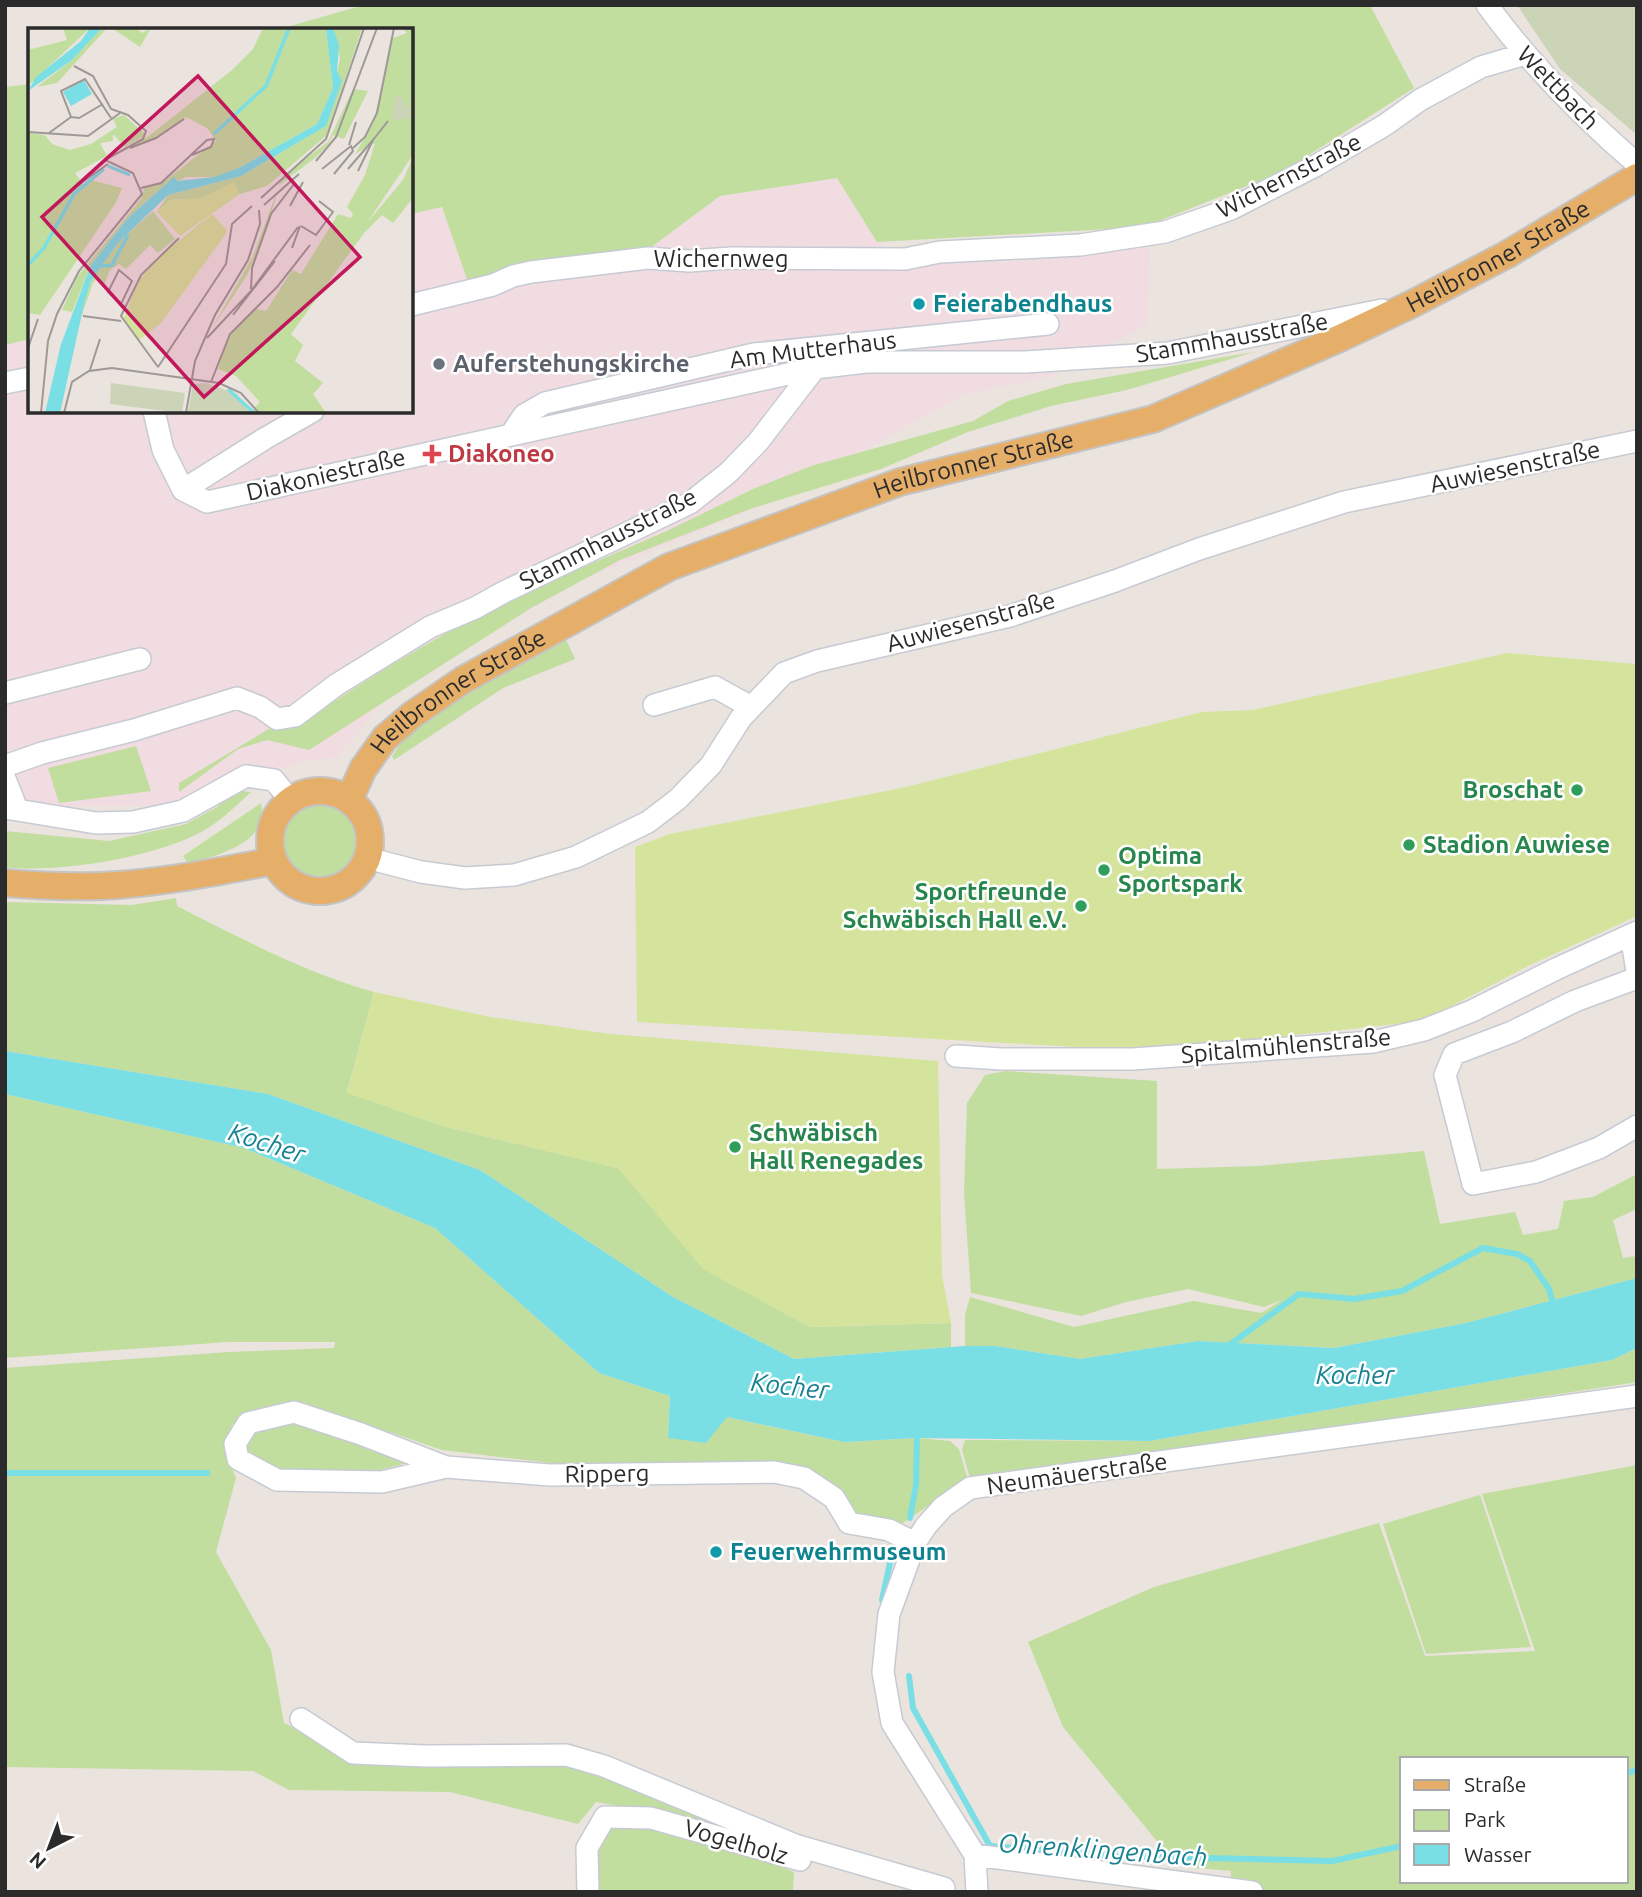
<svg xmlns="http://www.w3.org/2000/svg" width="1642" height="1897" font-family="Ubuntu,sans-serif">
  <rect width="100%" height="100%" fill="#ebe3de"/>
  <!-- medical -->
  <path fill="#f1dce2" d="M837 178 891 261 1004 262 1150 243 1148 324 1050 377 963 395 783 496 566 587 385 699 338 757 301 762 183 805 5 807V345L30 339V411H411V214L442 207 468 282 650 248 720 196Z"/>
  <!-- green -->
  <path fill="#c1de9f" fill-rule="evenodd" d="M364 5H1370L1414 88 1282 172 1144 227 877 242 837 178 720 196 650 248 468 282 442 207 411 214V30H276Z
    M30 84V339L5 345V87Z
    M1254 352 1127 390 1051 406 968 432 881 469 750 509 620 560 531 608 309 750 267 740 238 749 179 792V783L277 724 294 727 391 665 491 607 669 530 753 489 811 466 973 421 1008 401 1066 384Z
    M563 633 575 659 503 688 394 760 392 756 403 740 420 725Z
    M136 746 151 791 59 803 48 768Z
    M241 791 251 792C239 803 227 815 214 824 170 856 58 874 5 867V831L109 841 186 824 217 807 231 793Z
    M279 840a39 39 0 1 1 78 0a39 39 0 1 1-78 0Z
    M261 803C270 844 217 855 188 864L183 856Z
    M176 898 177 906C240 938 306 973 374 992L347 1092 442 1126 618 1168 704 1269 810 1327 951 1323V1347L794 1359 673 1297 480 1170 268 1094 5 1051V902L132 905Z
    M1006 1071 1157 1081V1169L1258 1166 1424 1151 1440 1224 1515 1212 1523 1235 1558 1229 1564 1201 1593 1197 1637 1174V1209L1613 1220 1623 1258 1637 1256V1278L1466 1323 1334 1348 1198 1341 1080 1359 995 1346H965V1315L970 1297 1074 1327 1194 1301 1261 1313 1282 1300 1264 1307 1188 1289 1126 1302 1081 1316 971 1293 964 1192 967 1103 985 1075Z
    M5 1094 244 1148 435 1228 599 1373 670 1396 668 1438 726 1417 844 1442 917 1438 950 1441 959 1449 970 1488 934 1502 894 1529 858 1517 847 1498 815 1473 680 1466 559 1464 442 1450 326 1410 271 1405 232 1425 225 1451 236 1478 216 1552 271 1650 284 1723 350 1755 568 1762 868 1874 655 1812 596 1802 578 1824 450 1792 289 1790 253 1771 5 1767V1368L229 1352 334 1348 335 1342H228L5 1358Z
    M1637 1348V1382L1625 1384 1169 1453 970 1478 962 1450 965 1440 1150 1441 1612 1360Z
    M313 1424 411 1462 360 1475 291 1474 247 1460 245 1436 268 1426Z
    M1637 1465V1892H1230L1231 1871 1185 1867 1165 1851 1063 1727 1028 1642 1154 1587 1379 1523 1425 1656 1535 1651 1482 1494ZM1402 1759H1626V1881H1402Z
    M1480 1495 1531 1647 1426 1654 1383 1524Z
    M611 1825H640L708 1838 794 1872 793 1892H596C595 1862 591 1850 611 1825Z"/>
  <!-- cemetery -->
  <path fill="#cbd4b7" d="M1517 5H1637V135L1560 69Z"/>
  <!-- pitch -->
  <path fill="#d4e49c" d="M1507 653 1637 664V916L1530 965 1423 1021 1147 1051 637 1022 635 847 670 834 906 787 1202 712 1253 710Z
    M374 992 490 1017 610 1034 938 1061 942 1275 951 1323 810 1327 703 1269 618 1168 442 1126 347 1093Z"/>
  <!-- water -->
  <path fill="#79dfe5" d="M5 1051 268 1094 480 1170 673 1297 794 1359 965 1346H995L1080 1359 1198 1341 1334 1348 1466 1323 1637 1278V1348L1612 1360 1150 1441 917 1438 844 1442 727 1417 706 1443 668 1438 670 1396 599 1373 435 1228 244 1148 5 1094Z"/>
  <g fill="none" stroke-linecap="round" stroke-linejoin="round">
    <!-- stream -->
    <path stroke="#79dfe5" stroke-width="6" d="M1228 1346 1299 1294 1354 1299 1402 1291 1483 1248 1517 1254 1530 1261 1549 1289 1554 1307
      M5 1473H207
      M910 1518 916 1485 917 1433
      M882 1600 893 1549
      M909 1676 913 1708 990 1846 1118 1856 1332 1861 1402 1846
      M1626 1773 1637 1770"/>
    <defs>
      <path id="minor" d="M1487 5C1531 65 1580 115 1637 164
        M411 305 493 285 513 276 531 272 648 258 689 261 732 258 905 259 940 252 1080 245 1165 232 1231 209 1317 165 1385 125 1420 100 1481 67 1525 54
        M5 383 30 378
        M154 411 163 450 183 490
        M313 411 264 439 183 490 207 502 815 368 866 362H1025L1168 353 1382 310
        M512 433 524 415 545 403 754 354 1048 324
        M5 693 140 659
        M654 705 715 687 751 707
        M5 766 42 753 134 730 237 698 260 707 277 719 295 716 336 685 430 627 475 608 504 592 690 503 728 473 758 442 815 368
        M5 779 17 809
        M5 808 96 823 133 822 183 811 246 776 274 780 290 800
        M367 858 421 872 465 878 514 875 576 857 648 822 678 799 711 765 741 718 784 673 817 661 1010 616 1115 581 1199 549 1344 502 1637 441
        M1631 935 1637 971
        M1637 978 1575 1001 1512 1032 1454 1054 1445 1075 1473 1184 1536 1172 1599 1148 1637 1126
        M956 1056 1001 1059H1133L1373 1042 1424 1030 1472 1011 1556 969 1637 932
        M446 1467 361 1434 294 1412 248 1423 235 1444 238 1459 277 1480 382 1482 446 1467 550 1475 774 1472 804 1478 834 1498 849 1523 889 1530 915 1543
        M301 1719 353 1753 425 1756 566 1755 604 1766 795 1845 944 1888
        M975 1855 1252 1892
        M588 1892 587 1848 605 1817 651 1818 800 1860
        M977 1892 975 1855 892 1723 883 1672 889 1614 915 1543 926 1526 943 1507 970 1488 1637 1396"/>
      <g id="major">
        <circle cx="320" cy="841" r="50"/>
        <path id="s1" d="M349 800 363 769 385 738 412 715 463 680 669 567 900 482 1153 419 1338 339 1412 304 1506 255 1637 177"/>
        <path d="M5 883C43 886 81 888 118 885 171 881 222 871 273 861"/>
      </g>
    </defs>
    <!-- minor casing -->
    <use href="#minor" stroke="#c6cbd3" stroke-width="24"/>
    <!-- major casing -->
    <use href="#major" stroke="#c4c4c4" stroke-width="30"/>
    <!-- minor -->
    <use href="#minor" stroke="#fff" stroke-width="21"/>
    <!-- major -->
    <use href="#major" stroke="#e6af69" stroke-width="26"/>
  </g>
  <!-- markers -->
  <g fill="#0f9aa8" stroke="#fff" stroke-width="2.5">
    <circle cx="919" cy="304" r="7"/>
    <circle cx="716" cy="1552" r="7"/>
  </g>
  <circle fill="#6b7280" stroke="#fff" stroke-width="2.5" cx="439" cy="364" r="7"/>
  <path fill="#e0444e" stroke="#fff" stroke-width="2.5" d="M428.5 443.5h7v7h7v7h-7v7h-7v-7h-7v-7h7z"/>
  <g fill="#2e9e5b" stroke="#fff" stroke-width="2.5">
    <circle cx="1577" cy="790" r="7"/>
    <circle cx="1409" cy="845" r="7"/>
    <circle cx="1104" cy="870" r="7"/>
    <circle cx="1081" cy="906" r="7"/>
    <circle cx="735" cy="1147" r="7"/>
  </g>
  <g text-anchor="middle" stroke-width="5" stroke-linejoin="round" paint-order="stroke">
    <!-- street labels -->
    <g font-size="24" fill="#2b2b2b" stroke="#fff">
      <text transform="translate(1558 88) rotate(46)" y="8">Wettbach</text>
      <text transform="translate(1289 176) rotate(-27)" y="8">Wichernstraße</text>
      <text dy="8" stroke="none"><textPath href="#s1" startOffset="1293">Heilbronner Straße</textPath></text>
      <text x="721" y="267">Wichernweg</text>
      <text transform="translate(1232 338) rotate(-10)" y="8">Stammhausstraße</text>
      <text transform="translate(813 350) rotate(-7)" y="8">Am Mutterhaus</text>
      <text dy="8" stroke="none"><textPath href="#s1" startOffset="726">Heilbronner Straße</textPath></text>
      <text transform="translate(1515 467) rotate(-12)" y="8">Auwiesenstraße</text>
      <text transform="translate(326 475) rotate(-13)" y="8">Diakoniestraße</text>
      <text transform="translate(608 539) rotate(-27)" y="8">Stammhausstraße</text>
      <text transform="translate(971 622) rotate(-15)" y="8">Auwiesenstraße</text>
      <text dy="8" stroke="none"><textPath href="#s1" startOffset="159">Heilbronner Straße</textPath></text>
      <text transform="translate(1286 1046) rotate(-5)" y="8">Spitalmühlenstraße</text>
      <text transform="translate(607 1474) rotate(-1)" y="8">Ripperg</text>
      <text transform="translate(1077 1474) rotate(-8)" y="8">Neumäuerstraße</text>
      <text transform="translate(736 1842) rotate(16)" y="8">Vogelholz</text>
    </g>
    <!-- culture labels -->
    <g font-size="24" font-weight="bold" fill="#0d838f" stroke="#fff" text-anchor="start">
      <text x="933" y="312">Feierabendhaus</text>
      <text x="730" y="1560">Feuerwehrmuseum</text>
    </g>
    <!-- worship labels -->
    <g font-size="24" font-weight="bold" fill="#5b616d" stroke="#fff" text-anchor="start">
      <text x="453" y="372">Auferstehungskirche</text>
    </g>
    <!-- health labels -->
    <g font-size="24" font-weight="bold" fill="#be3a42" stroke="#fff" text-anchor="start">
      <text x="448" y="462">Diakoneo</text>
    </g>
    <!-- leisure labels -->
    <g font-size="24" font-weight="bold" fill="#27864d" stroke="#fff" text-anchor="start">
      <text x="1563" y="798" text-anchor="end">Broschat</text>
      <text x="1423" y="853">Stadion Auwiese</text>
      <text x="1118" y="864">Optima<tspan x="1118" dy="28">Sportspark</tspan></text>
      <text x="1067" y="900" text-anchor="end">Sportfreunde<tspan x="1067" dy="28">Schwäbisch Hall e.V.</tspan></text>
      <text x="749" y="1141">Schwäbisch<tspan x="749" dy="28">Hall Renegades</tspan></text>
    </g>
    <!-- water labels -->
    <g font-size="26" font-style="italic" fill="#188191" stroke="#fff">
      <text transform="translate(267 1143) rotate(18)" y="9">Kocher</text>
      <text x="1355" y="1384">Kocher</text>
      <text transform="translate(790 1386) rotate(6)" y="9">Kocher</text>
      <text transform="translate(1103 1850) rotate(4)" y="9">Ohrenklingenbach</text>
    </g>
  </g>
  <!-- overview -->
  <g transform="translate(28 28)">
    <rect width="385" height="385" fill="#ebe3de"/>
    <path d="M35 0H62L0 58V22L39 12ZM74 0H79L29 55 9 59 44 32ZM84 0H108L114 5 123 0 112 19ZM235 0H298L305 60 289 96 211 140 186 149H158L129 164 100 190 63 237 44 284 34 282 49 249 113 171 116 160 134 155 188 113 179 100 158 89 127 110 89 125 121 108 204 42 225 21ZM305 0H334L299 107 239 158 212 166 205 155 174 170 142 172 129 184 140 167 213 148 298 98 312 31ZM374 0H385V127L338 196 375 152 385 129V170L365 195 354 187 336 205 263 306 275 317 267 333 295 355 285 366 298 385H222L232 374 208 348 190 341 196 322 204 305 228 281 238 283 264 242 273 246 310 186 323 190 325 186 319 179 337 147 347 115 327 126 345 96 365 10 379 5ZM325 61 340 63 316 111 305 107 300 117 287 130 250 158 241 175 255 148 300 114ZM96 87 118 107 97 119 85 106V113L72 115 79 128 47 145 55 156 63 152 94 160 87 176 12 287 0 285V105L17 107 24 116 42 122 63 116 89 99 85 91ZM247 169H248L244 183 234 213 219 247 183 302 225 228ZM125 183 147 211 130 225 122 217 98 241 91 236 82 242 75 259 71 248 65 255 49 301 32 385 49 294 63 253 90 215Z" fill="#c1de9f"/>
    <path d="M371 67 383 83 382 90 364 92 367 68ZM83 355 157 365 154 385 82 376ZM178 355 209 366 222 385H160L165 356Z" fill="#cbd4b7"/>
    <path d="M206 154 212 166 152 208 129 184 142 172 174 170ZM184 186 199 202 197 207 133 295 111 312 95 292 110 253 133 227Z" fill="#d4e49c"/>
    <path d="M62 0H74L44 32 0 63 8 49 53 13ZM298 0H305L311 17 309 43 314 53 298 98 213 148 140 167 90 215 63 253 57 272 32 385H17L33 316 63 237 100 190 146 149 149 153 186 149 211 140 289 96 305 60ZM56 52 64 66 43 78 35 64Z" fill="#79dfe5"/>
    <path fill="none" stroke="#79dfe5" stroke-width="3.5" d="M186 106 238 58 261 0M80 138 102 147M0 237 16 220 46 166 76 141M73 238 84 237 100 207M200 361 226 385"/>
    <path fill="none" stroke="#9e9996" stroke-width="2" d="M43 89 51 90 75 76M0 104 60 108 92 85M21 105 43 89 33 63 57 51 83 90M345 112 360 93M321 117 328 94M102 120 128 110 156 91M325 120 337 109 349 85 366 0M288 133 308 109 349 0M294 141 323 118 325 123 306 146M320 141 345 112 330 143M50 157 80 136M113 160 133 155 179 112 186 111 183 119 164 127M233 170 298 111 336 0M236 177 271 146M262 178 275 154M273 198 288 207 305 184 291 173M264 220 272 198M223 261 224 240 243 186 266 156M93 276 80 264 91 242 104 253 93 276 97 279M205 287 247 233M55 288 93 293M179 310 223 263 270 199M0 320 10 291M130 339 198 236 204 196 224 178M130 339 93 288 113 247 151 210M62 342 72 311M183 354 202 306 249 259 282 217M13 385 20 313 29 286 51 243 114 166 105 145 77 132 115 111 118 103 100 87 83 81 65 48 46 38M36 385 44 354 61 343 84 340 191 355 213 365 231 385M158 385 167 333 187 287 220 232 232 196 231 182"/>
    <path fill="#c2185b" fill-opacity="0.15" stroke="#c2185b" stroke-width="3.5" d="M170 48 332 229 176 369 14 189Z"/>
    <rect width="385" height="385" fill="none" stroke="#2b2b2b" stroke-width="3.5"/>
  </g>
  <!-- border -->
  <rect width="1642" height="1897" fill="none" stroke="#2b2b2b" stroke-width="14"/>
  <!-- legend -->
  <rect x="1400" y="1757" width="228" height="126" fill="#ffffff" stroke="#aaaaaa" stroke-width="2"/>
  <rect x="1414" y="1780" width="35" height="10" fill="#e6af69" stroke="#aaaaaa" stroke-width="2"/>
  <text x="1464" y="1792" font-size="21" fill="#2b2b2b">Straße</text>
  <rect x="1414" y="1810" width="35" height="21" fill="#c1de9f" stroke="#aaaaaa" stroke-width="2"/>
  <text x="1464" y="1827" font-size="21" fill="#2b2b2b">Park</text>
  <rect x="1414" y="1844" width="35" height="21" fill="#79dfe5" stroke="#aaaaaa" stroke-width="2"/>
  <text x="1464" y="1862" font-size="21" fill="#2b2b2b">Wasser</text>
  <!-- north arrow -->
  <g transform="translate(49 1848) rotate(222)" stroke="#ffffff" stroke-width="5" paint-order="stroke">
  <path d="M0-5L12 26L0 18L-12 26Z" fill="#2b2b2b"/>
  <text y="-10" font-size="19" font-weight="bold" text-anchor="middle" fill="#2b2b2b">N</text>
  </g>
</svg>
